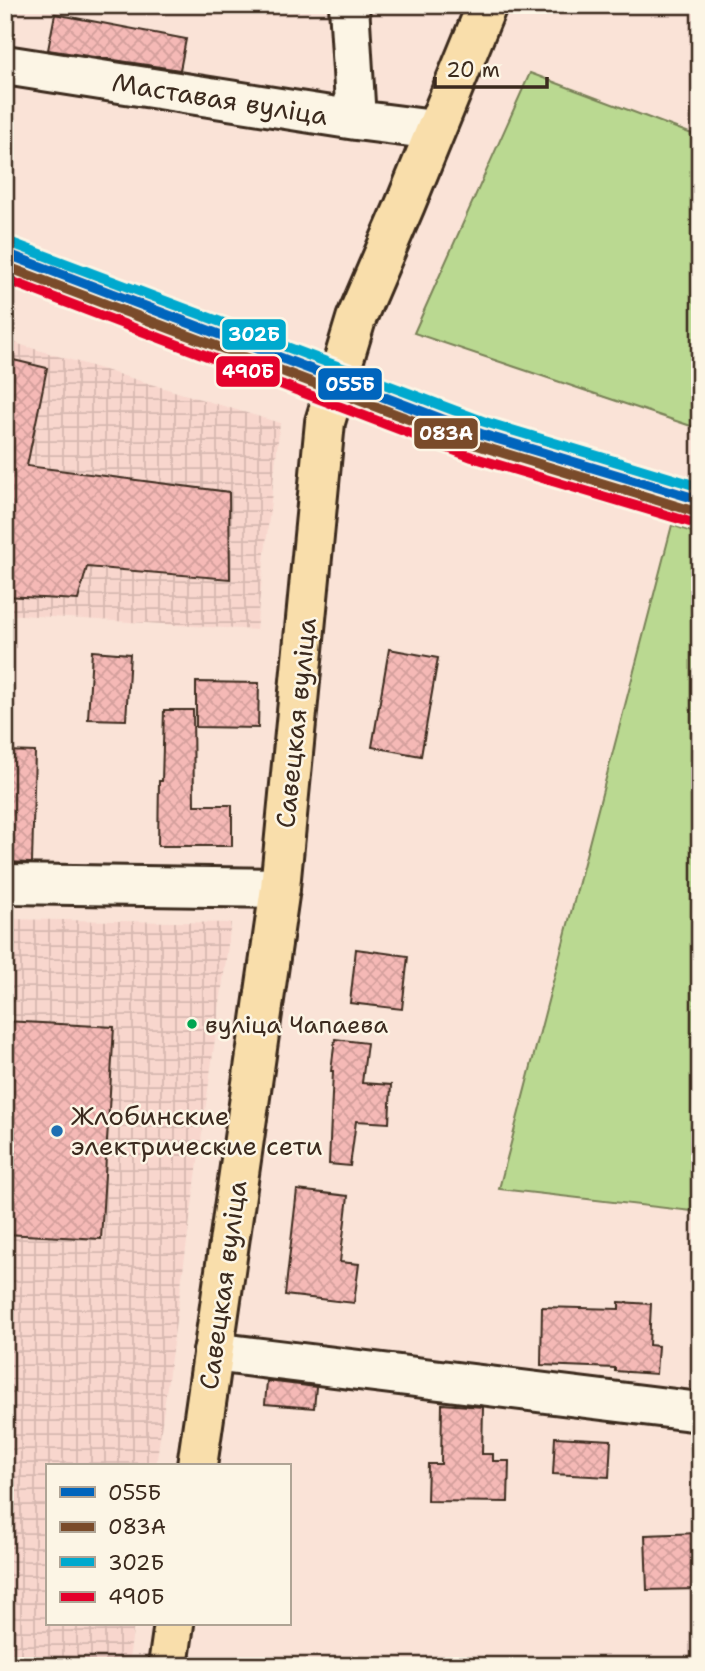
<svg xmlns="http://www.w3.org/2000/svg" width="705" height="1671" font-family="'Shantell Sans',sans-serif">
  <defs>
    <pattern id="industrial-grid" width="8" height="8" patternUnits="userSpaceOnUse" patternTransform="scale(1.75)"><rect width="8" height="8" fill="#f8d6cd"/><path d="M0 4h8M4 0v8" fill="none" stroke="#d6b8b0"/></pattern>
    <pattern id="building-cross-hatch" width="8" height="8" patternUnits="userSpaceOnUse" patternTransform="scale(1.75)"><rect width="8" height="8" fill="#f5b9b6"/><path d="M0 0l8 8M0 8l8-8" fill="none" stroke="#d39f9c"/></pattern>
  </defs>
  <rect width="100%" height="100%" fill="#fae3d7"/>
  <filter id="ink" filterUnits="userSpaceOnUse"><feTurbulence type="fractalNoise" baseFrequency=".0143" numOctaves="2"/><feDisplacementMap in="SourceGraphic" scale="14" xChannelSelector="R" yChannelSelector="G"/><feConvolveMatrix kernelMatrix="1 2 1 2 8 2 1 2 1" color-interpolation-filters="sRGB"/></filter>
  <g filter="url(#ink)">
    <!-- industrial -->
    <path fill="url(#industrial-grid)" d="M5 340 280 423 256 630 5 614Z
      M5 919 231 923 156 1466H47V1624H134L128 1666H5Z"/>
    <!-- grass -->
    <path fill="#bad991" stroke="#7a8258" stroke-width="2" d="M530 73 700 137V429L414 333Z
      M672 525 700 535V1212L499 1189Z"/>
    <!-- building -->
    <path fill="url(#building-cross-hatch)" stroke="#3b2a1e" stroke-width="2" d="M55 14 186 39 180 70 48 50Z
      M5 358 47 368 27 466 229 492 230 579 87 567 78 600 5 596Z
      M389 649 438 658 421 756 372 747Z
      M92 651 130 654 126 720 88 719Z
      M196 682 259 683 258 728 196 727Z
      M164 710H193L194 805H232V846H158L159 781H162Z
      M5 751 35 752 32 863 5 862Z
      M356 949 408 956 402 1009 350 1003Z
      M5 1021 114 1027 101 1239 5 1234Z
      M335 1039 367 1043 362 1083 391 1085 389 1123 356 1121 350 1166 329 1164 333 1071H331Z
      M297 1190 348 1196 340 1262 359 1264 354 1303 285 1295Z
      M619 1302 651 1304 649 1345 658 1346 656 1374 615 1371V1368L541 1365 542 1307 619 1309Z
      M267 1381 316 1387 314 1408 265 1404Z
      M442 1404 483 1407 482 1454H493V1461H509L508 1502 427 1501 428 1464H441Z
      M555 1437 611 1440 609 1477 553 1474Z
      M700 1533V1589L647 1590 645 1535Z"/>
    <g fill="none" stroke-linecap="round" stroke-linejoin="round">
      <defs>
        <path id="minor" d="M349 5 356 120
          M5 65 356 120 434 130
          M5 884 280 888
          M213 1352 700 1412"/>
        <path id="major" d="M197 1466 280 888 325 422 356 319 405 205 487 5
          M168 1666 174 1624"/>
      </defs>
      <!-- minor casing -->
      <use href="#minor" stroke="#3b2a1e" stroke-width="44"/>
      <!-- major casing -->
      <use href="#major" stroke="#3b2a1e" stroke-width="44"/>
      <!-- minor -->
      <use href="#minor" stroke="#fcf5e5" stroke-width="38"/>
      <!-- major -->
      <use href="#major" stroke="#f9deab" stroke-width="38"/>
      <defs>
        <path id="rail" d="M481 434 700 515"/>
      </defs>
      <!-- rail casing -->
      <use href="#rail" stroke="#3b2a1e" stroke-width="8"/>
      <!-- rail -->
      <use href="#rail" stroke="#fcf5e5" stroke-width="5" stroke-dasharray="16" stroke-linecap="butt"/>
      <defs>
        <path id="rail-1" d="M5 253 481 434 700 500"/>
        <path id="rail-2" d="M5 266 477 445 696 512"/>
        <path id="rail-3" d="M9 242 485 422 700 487"/>
        <path id="rail-4" d="M5 279 472 457 693 523"/>
      </defs>
      <!-- rail-1 casing -->
      <use href="#rail-1" stroke="#fcf5e5" stroke-width="16"/>
      <!-- rail-2 casing -->
      <use href="#rail-2" stroke="#fcf5e5" stroke-width="16"/>
      <!-- rail-3 casing -->
      <use href="#rail-3" stroke="#fcf5e5" stroke-width="16"/>
      <!-- rail-4 casing -->
      <use href="#rail-4" stroke="#fcf5e5" stroke-width="16"/>
      <!-- rail-1 -->
      <use href="#rail-1" stroke="#0065bd" stroke-width="10"/>
      <!-- rail-2 -->
      <use href="#rail-2" stroke="#7a4b2a" stroke-width="10"/>
      <!-- rail-3 -->
      <use href="#rail-3" stroke="#00a9ce" stroke-width="10"/>
      <!-- rail-4 -->
      <use href="#rail-4" stroke="#e4002b" stroke-width="10"/>
    </g>
  </g>
  <!-- markers -->
  <circle fill="#00a651" stroke="#fcf5e5" stroke-width="2.5" cx="192" cy="1024" r="6"/>
  <circle fill="#1f6fb2" stroke="#fcf5e5" stroke-width="2.5" cx="57" cy="1131" r="7"/>
  <g text-anchor="middle" stroke-width="5" stroke-linejoin="round" paint-order="stroke">
    <!-- bus labels -->
    <g font-size="24" fill="#3b2a1e" stroke="#fcf5e5" text-anchor="start">
      <text x="205" y="1033">вуліца Чапаева</text>
    </g>
    <!-- street labels -->
    <g font-size="26" fill="#3b2a1e" stroke="#fcf5e5">
      <text transform="translate(220 99) rotate(9)" y="9">Маставая вуліца</text>
      <text transform="translate(296 723) rotate(-84)" y="9">Савецкая вуліца</text>
      <text transform="translate(223 1285) rotate(-82)" y="9">Савецкая вуліца</text>
    </g>
    <!-- poi labels -->
    <g font-size="26" fill="#3b2a1e" stroke="#fcf5e5" text-anchor="start">
      <text x="71" y="1125">Жлобинские<tspan x="71" dy="30">электрические сети</tspan></text>
    </g>
  </g>
  <g stroke="#fcf5e5" stroke-width="2.5">
    <rect x="221" y="318" width="66" height="33" rx="7" fill="#00a9ce"/>
    <rect x="215" y="355" width="66" height="33" rx="7" fill="#e4002b"/>
    <rect x="317" y="367" width="66" height="34" rx="7" fill="#0065bd"/>
    <rect x="413" y="417" width="66" height="33" rx="7" fill="#7a4b2a"/>
  </g>
  <g font-size="19" text-anchor="middle" font-weight="bold" fill="#fff">
    <text x="254" y="341">302Б</text>
    <text x="248" y="378">490Б</text>
    <text x="350" y="391">055Б</text>
    <text x="446" y="440">083А</text>
  </g>
  <!-- margin -->
  <rect width="705" height="1671" fill="none" stroke="#fcf5e5" stroke-width="28"/>
  <rect x="14" y="14" width="677" height="1643" fill="none" stroke="#3b2a1e" stroke-width="2.5" filter="url(#ink)"/>
  <!-- legend -->
  <rect x="46" y="1464" width="245" height="161" fill="#fcf5e5" stroke="#afa495" stroke-width="2"/>
  <rect x="60" y="1487" width="35" height="10" fill="#0065bd" stroke="#afa495" stroke-width="2"/>
  <text x="108" y="1500" font-size="21" fill="#3b2a1e">055Б</text>
  <rect x="60" y="1522" width="35" height="10" fill="#7a4b2a" stroke="#afa495" stroke-width="2"/>
  <text x="108" y="1534" font-size="21" fill="#3b2a1e">083А</text>
  <rect x="60" y="1557" width="35" height="10" fill="#00a9ce" stroke="#afa495" stroke-width="2"/>
  <text x="108" y="1570" font-size="21" fill="#3b2a1e">302Б</text>
  <rect x="60" y="1592" width="35" height="10" fill="#e4002b" stroke="#afa495" stroke-width="2"/>
  <text x="108" y="1604" font-size="21" fill="#3b2a1e">490Б</text>
  <!-- scale -->
  <path d="M435 77v10h112v-10" fill="none" stroke="#3b2a1e" stroke-width="3.5"/>
  <text x="446" y="77" font-size="21" fill="#3b2a1e" stroke="#fcf5e5" stroke-width="5" paint-order="stroke">20 m</text>
</svg>
